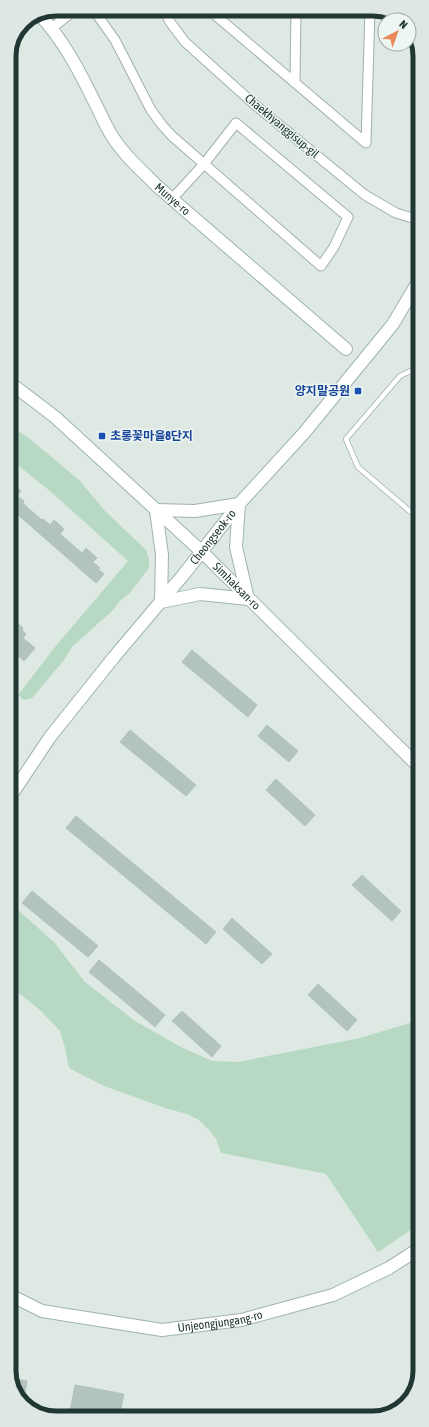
<svg xmlns="http://www.w3.org/2000/svg" width="429" height="1427" font-family="'Asap Condensed','Noto Sans KR',sans-serif">
  <rect width="100%" height="100%" fill="#dee9e4"/>
  <!-- green -->
  <path fill="#b7d9c3" d="M9 425 30 439 79 480 105 511 146 550 149 559V568L130 593 120 601 113 610 72 647 64 660 32 698 24 700 18 695 55 647 128 561 50 491 9 458Z
    M10 903 54 942 84 981 135 1021 181 1047 212 1061 238 1062 360 1038 420 1020V1224L378 1252 326 1174 221 1153 216 1139 210 1131 199 1120 187 1114 168 1109 104 1086 69 1068 65 1048 60 1031 41 1011 10 986Z"/>
  <!-- building -->
  <path fill="#b3c3be" stroke="#b1c2bc" d="M9 482 21 491 17 496 24 501 23 503 28 508 42 520 43 519 50 525 54 520 64 529 60 534 82 553 86 548 97 558 93 562 100 568 98 569 104 574 96 583 9 507Z
    M17 623 23 628 22 630 26 634 23 638 35 648 24 661 9 648V632Z
    M192 650 257 705 248 717 182 662Z
    M267 725 298 751 289 762 258 736Z
    M130 730 196 785 186 796 120 742Z
    M276 779 315 815 305 826 266 790Z
    M76 816 216 932 206 944 66 828Z
    M362 875 401 911 392 921 352 885Z
    M32 891 98 946 88 957 22 903Z
    M232 918 272 954 262 964 223 929Z
    M99 960 165 1015 155 1027 89 972Z
    M318 984 357 1020 347 1031 308 995Z
    M182 1011 221 1046 212 1057 172 1021Z
    M10 1378 27 1381 23 1404 10 1381Z
    M75 1385 124 1394 119 1418H106L70 1411Z"/>
  <g fill="none" stroke-linecap="round" stroke-linejoin="round">
    <defs>
      <path id="lane" d="M419 367 400 376 346 439 358 467 419 519"/>
      <path id="street" d="M93 9 115 40 151 110 162 125 172 136 321 266 334 247 348 217 236 123 204 164 172 199
        M164 9 170 22 185 42 255 105 365 195 396 213 419 220
        M212 9 214 14 366 143 370 9
        M52 28 76 9
        M295 83 296 9"/>
      <g id="secondary">
        <path id="s1" d="M40 15C63 40 79 70 94 101 100 112 105 125 112 136 124 155 141 170 157 186L346 349"/>
        <path id="s2" d="M9 382 55 417 201 551 420 768"/>
        <path d="M239 504 236 547 248 599 200 594 161 602 162 555 156 510 195 511Z"/>
        <path id="s3" d="M10 797 50 737 114 657 184 574 239 504 304 433 393 324 419 280"/>
        <path id="s4" d="M10 1295 42 1311 162 1330 241 1320 333 1295 389 1268 420 1248"/>
      </g>
    </defs>
    <!-- lane casing -->
    <use href="#lane" stroke="#a1b0ab" stroke-width="6"/>
    <!-- street casing -->
    <use href="#street" stroke="#a1b0ab" stroke-width="11"/>
    <!-- secondary casing -->
    <use href="#secondary" stroke="#9eb4ad" stroke-width="14"/>
    <!-- lane -->
    <use href="#lane" stroke="#fff" stroke-width="4.5"/>
    <!-- street -->
    <use href="#street" stroke="#fff" stroke-width="9"/>
    <!-- secondary -->
    <use href="#secondary" stroke="#fff" stroke-width="12"/>
  </g>
  <!-- markers -->
  <g fill="#1a4fb4" stroke="#eef6f2" stroke-width="1.5">
    <rect x="354" y="387" width="8" height="8" rx="2"/>
    <rect x="98" y="432" width="8" height="8" rx="2"/>
  </g>
  <g text-anchor="middle" stroke-width="3" stroke-linejoin="round" paint-order="stroke">
    <!-- street labels -->
    <g font-size="12" fill="#203733" stroke="#eef6f2">
      <text transform="translate(282 126) rotate(40)" y="4">Chaekhyanggisup-gil</text>
      <text dy="4" stroke="none"><textPath href="#s1" startOffset="229">Munye-ro</textPath></text>
      <text dy="4" stroke="none"><textPath href="#s3" startOffset="330">Cheongseok-ro</textPath></text>
      <text dy="4" stroke="none"><textPath href="#s2" startOffset="306">Simhaksan-ro</textPath></text>
      <text dy="4" stroke="none"><textPath href="#s4" startOffset="216">Unjeongjungang-ro</textPath></text>
    </g>
    <!-- transit labels -->
    <g font-size="12" font-weight="bold" fill="#164399" stroke="#eef6f2" text-anchor="end">
      <text x="350" y="395">양지말공원</text>
      <text x="110" y="440" text-anchor="start">초롱꽃마을8단지</text>
    </g>
  </g>
  <!-- crop -->
  <path d="M0 0H429V1427H0ZM56 16H373A40 40 0 0 1 413 56V1371A40 40 0 0 1 373 1411H56A40 40 0 0 1 16 1371V56A40 40 0 0 1 56 16Z" fill="#dee7e3" fill-rule="evenodd"/>
  <path fill="none" stroke="#203733" stroke-width="5" d="M56 16H373A40 40 0 0 1 413 56V1371A40 40 0 0 1 373 1411H56A40 40 0 0 1 16 1371V56A40 40 0 0 1 56 16Z"/>
  <!-- north arrow -->
  <g transform="translate(397 32) rotate(41)"><circle r="19" fill="#eef6f2" stroke="#9caaa6"/>
  <path d="M0-3L7 15L0 10L-7 15Z" fill="#ea885a"/>
  <text y="-6" font-size="11" font-weight="bold" text-anchor="middle" fill="#203733">N</text>
  </g>
</svg>
